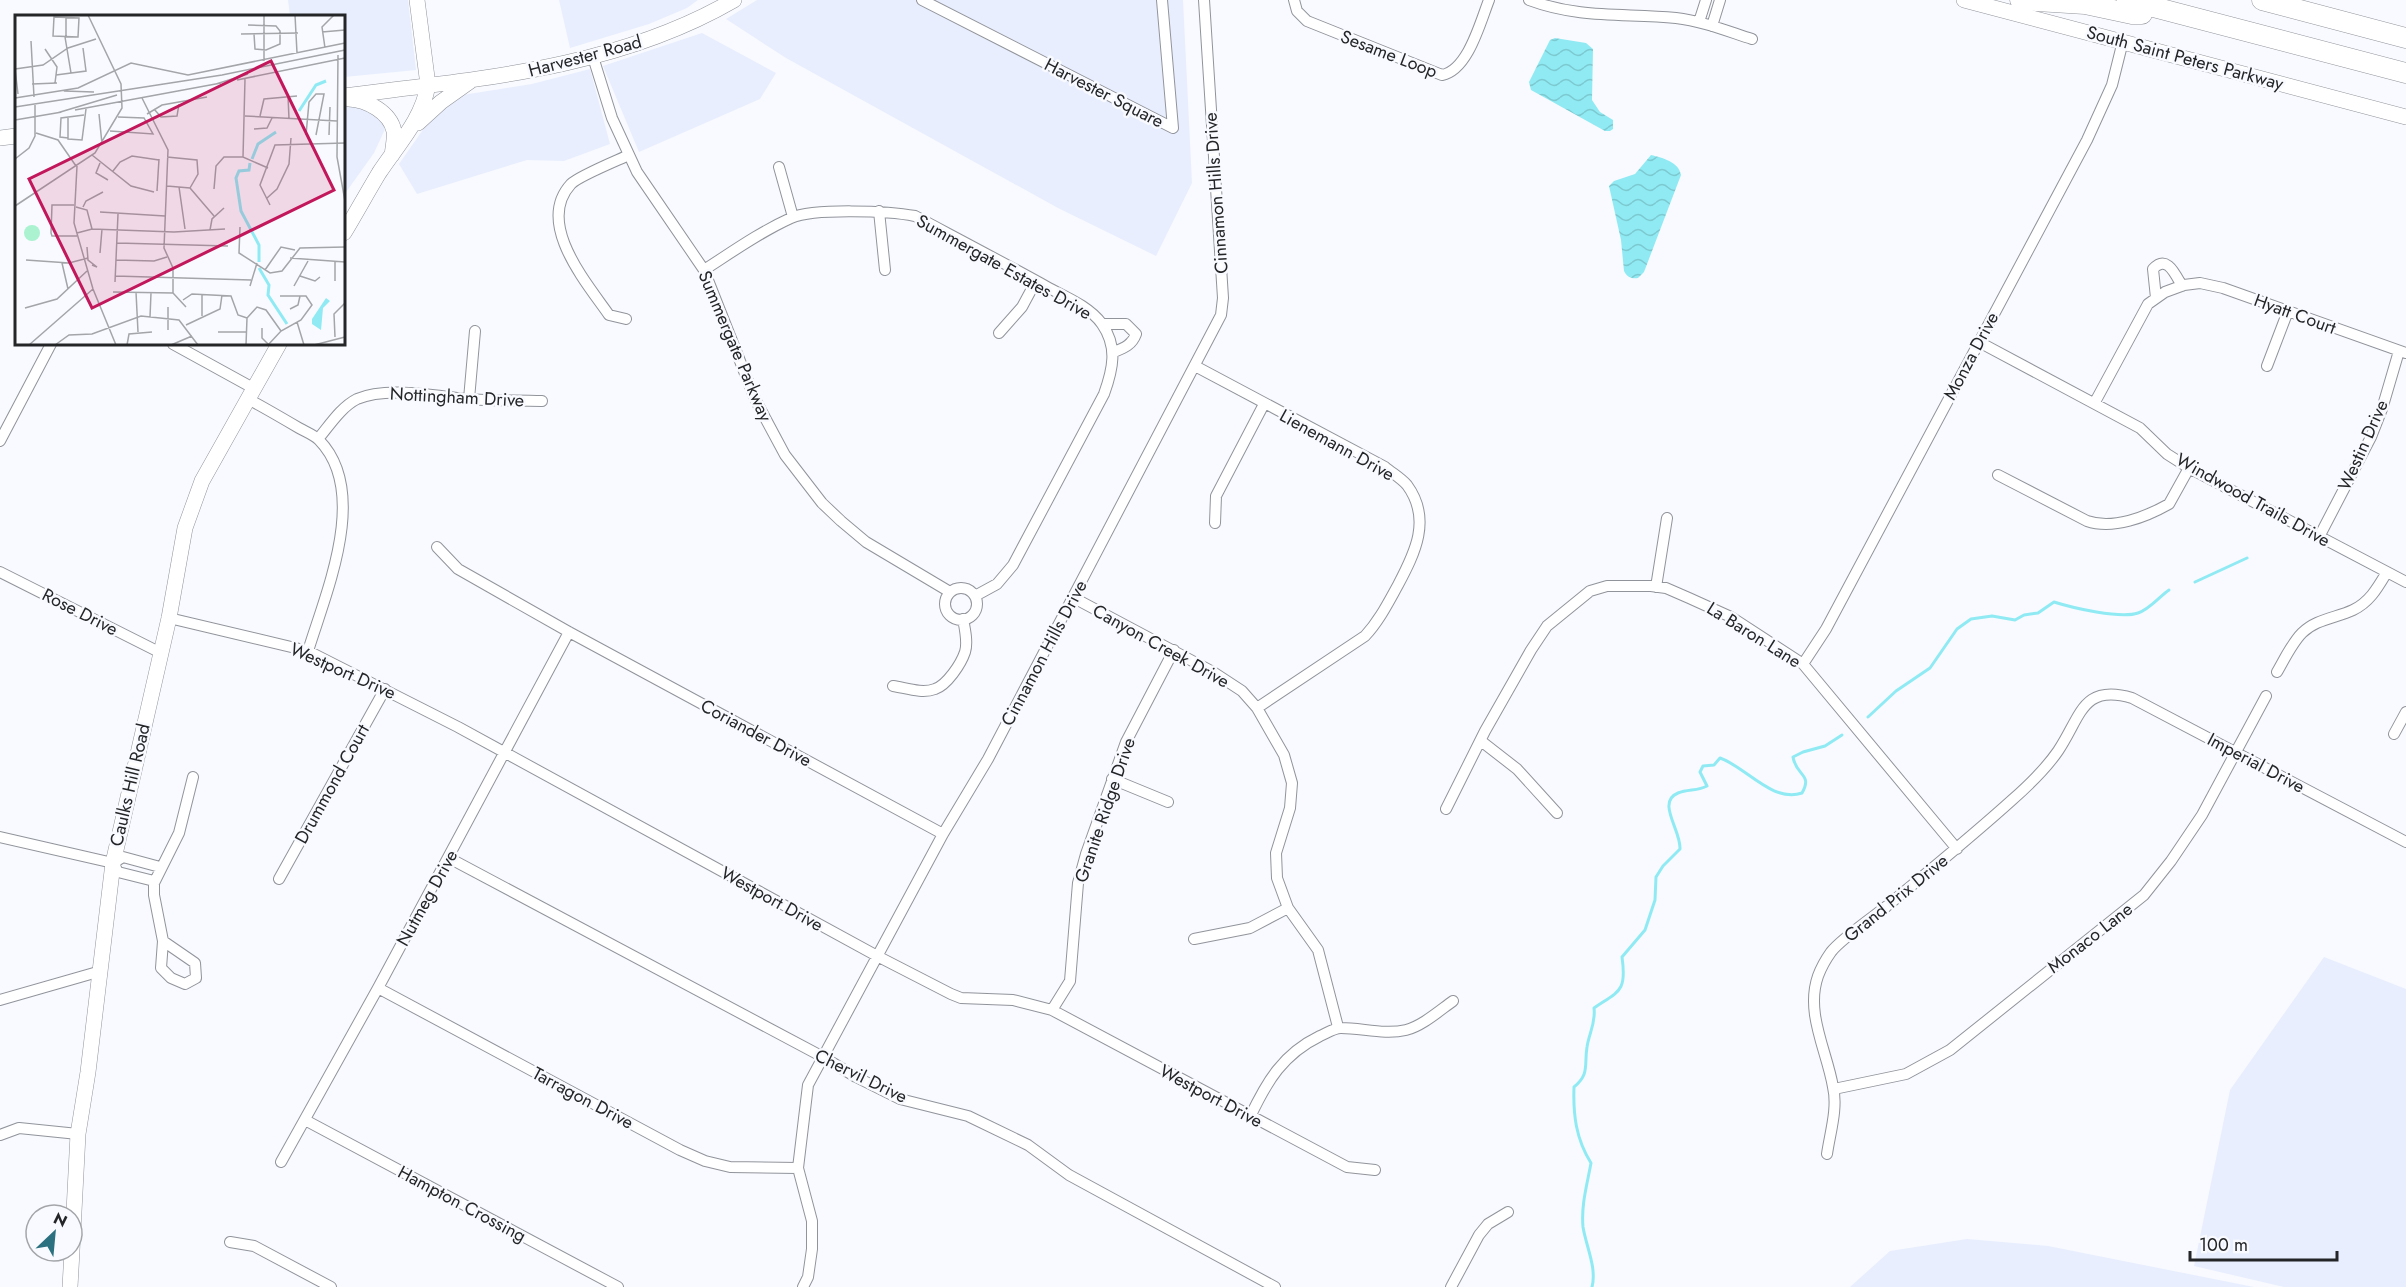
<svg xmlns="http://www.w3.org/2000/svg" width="2406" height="1287" font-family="Jost,sans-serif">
  <defs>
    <pattern id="water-waves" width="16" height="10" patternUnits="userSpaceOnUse" patternTransform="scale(1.5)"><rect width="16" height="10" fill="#90eaf3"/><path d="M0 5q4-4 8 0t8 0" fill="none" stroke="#7cc9d0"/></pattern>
  </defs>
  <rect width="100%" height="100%" fill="#f8faff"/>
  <!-- built -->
  <path fill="#e8eefd" d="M288 0H408L416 70 344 77V16H290Z
    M559 0H698L687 8 649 24 570 48Z
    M757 0H1183L1192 183 1156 256 1058 208 786 58 726 19Z
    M702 33 776 73 760 99 639 152 603 66Z
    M590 69 610 144 564 161 527 160 417 194 399 164 429 121 456 96 532 84Z
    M355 106 375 112 386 127 374 153 344 195V107Z
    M2324 957 2406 989V1287H2284L2194 1266 2230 1090Z
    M1967 1239 2048 1246 2254 1287H1850L1890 1251Z"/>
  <!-- water -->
  <path fill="url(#water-waves)" d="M1555 38 1586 43 1593 49 1592 100 1600 112 1613 120V129L1610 131H1605L1531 90 1529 82 1550 40Z
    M1651 155C1663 158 1679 162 1681 175L1644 272 1638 278C1631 279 1627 277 1624 271L1621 240 1609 186 1614 181 1635 174Z"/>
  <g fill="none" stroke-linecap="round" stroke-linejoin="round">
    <!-- stream -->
    <path stroke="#90eaf3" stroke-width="3" d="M2195 582 2247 558
      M1868 717 1896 691 1930 668 1957 629 1971 619 1992 616 2015 620 2024 615 2038 613 2054 602C2073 608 2120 619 2138 613 2149 610 2160 596 2169 590
      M1592 1287C1597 1268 1586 1246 1583 1227 1581 1205 1587 1185 1591 1163 1576 1139 1573 1115 1574 1087 1590 1074 1584 1065 1587 1047 1589 1033 1596 1023 1594 1008 1619 991 1627 992 1622 957L1645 930 1655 900 1656 877 1663 866 1680 849C1681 830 1656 802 1678 793 1688 789 1698 791 1707 786L1700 772 1703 766 1714 765 1720 758C1746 767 1772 803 1802 793 1813 774 1796 776 1793 757L1803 752 1825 746 1842 735"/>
    <defs>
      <path id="street" d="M922 0 1173 128 1162 0
        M1294 0 1297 11 1307 21 1442 75C1468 70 1480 23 1489 0
        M1529 0C1580 19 1624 13 1676 18 1702 21 1727 31 1752 39
        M1699 22 1706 0
        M1712 26 1720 0
        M593 57 612 118 637 172 704 270 755 399 785 455 822 503 841 521 866 542 950 592
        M779 167 793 217
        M879 211 885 270
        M704 270C732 252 760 232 791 218 814 208 889 211 915 216 960 240 1004 263 1049 288 1066 297 1090 307 1102 324 1118 347 1113 369 1104 394L1013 565 997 584 975 596
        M2156 298 2153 269C2167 254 2175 274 2182 286
        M626 319 609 315C586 282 535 223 571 184 579 176 616 161 629 155
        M1102 324H1126L1136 334C1132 345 1124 348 1114 352
        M999 333 1022 307 1036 281
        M1979 342 2140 428 2167 454 2189 468 2406 582
        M173 344 253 388
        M1195 366 1385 467C1392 473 1401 478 1407 485 1432 519 1415 553 1398 585 1388 603 1379 621 1365 636L1257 708
        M2267 366 2288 311
        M248 399C265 408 282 418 299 428 306 432 314 435 319 440 370 492 326 592 308 651
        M469 399 475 331
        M2095 402 2148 304 2165 292 2184 285 2200 283 2223 288 2406 353
        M318 439C329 426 341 407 357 399 387 386 435 396 467 399 492 401 517 400 542 401
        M0 441 51 344
        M1998 475 2087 521C2113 530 2146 517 2169 504L2189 468
        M1215 523 1216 496 1264 404
        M2319 537 2371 437 2382 409 2399 351
        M437 547 458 569 569 632 943 834
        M0 572 161 653
        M1656 587 1667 518
        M945 604a16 16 0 1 1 32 0a16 16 0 1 1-32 0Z
        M1074 598 1213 672 1242 691 1257 708 1284 755 1292 783 1290 808 1276 853 1277 878 1288 908 1318 950 1338 1027
        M169 618 308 651 458 727 879 957 951 994 961 998 1013 1000 1052 1010 1347 1167 1375 1170
        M1803 664 1826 629 2087 140 2112 85 2123 41
        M2277 672C2284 660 2292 643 2302 633 2316 619 2336 618 2353 610 2370 602 2378 587 2387 572
        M893 686C906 688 922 694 935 689 947 685 961 664 965 652 968 643 965 629 963 619
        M2394 734 2406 712
        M1481 741 1517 769 1557 813
        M1112 779 1168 802
        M1446 809 1485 731 1531 650 1547 626 1590 591 1607 586H1651L1666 588 1689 598 1731 617 1803 664 1957 849
        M0 837 113 863
        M449 858 823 1057 856 1077 900 1099 968 1116 1028 1145 1069 1175 1275 1287
        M113 863 123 857 160 867
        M113 863 118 872 154 881
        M279 879 385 689
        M1194 939 1250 928 1288 908
        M163 941 161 968 171 978 185 984 196 978 195 963 163 941 154 895V883L179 833 193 777
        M378 988 680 1150 705 1161 730 1167 798 1168
        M0 1000 101 971
        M1052 1010 1070 981 1078 883 1086 854 1126 742 1174 650
        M1834 1089 1906 1074 1950 1050 2144 895 2171 861 2202 815 2266 696
        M1250 1117C1267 1081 1283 1054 1320 1036 1327 1033 1334 1028 1341 1028 1362 1028 1385 1035 1406 1030 1422 1026 1439 1011 1453 1001
        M305 1120 618 1287
        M0 1135 19 1128 78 1134
        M1827 1154C1830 1133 1838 1108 1833 1087 1827 1051 1805 1013 1818 976 1821 968 1826 959 1831 952 1841 939 1873 917 1887 906 1929 871 1971 837 2012 800 2029 785 2045 770 2058 751 2081 717 2082 683 2132 698L2406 842
        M281 1162 378 988 569 632
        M230 1242 254 1246 331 1287
        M803 1287 808 1277 812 1249V1221L798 1168 808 1085 943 834 988 759 1221 315 1223 298 1204 0
        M1451 1287 1479 1235 1488 1224 1508 1212"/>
      <path id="secondary" d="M1964 0 2406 117
        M344 96C477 79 615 69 734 0
        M349 99C367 100 390 112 394 131 395 138 393 148 392 155
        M418 123 441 102 472 80
        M0 138 16 136
        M344 233C356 213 367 193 379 173 398 144 422 120 428 85L417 0
        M72 1250 78 1134 88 1072 113 863 169 618 185 528 202 481 279 344
        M70 1287 72 1251"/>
      <path id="highway" d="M2020 0 2085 4 2132 14H2142
        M2127 0 2406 73
        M2262 0 2406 38"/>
    </defs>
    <!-- street casing -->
    <use href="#street" stroke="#91949b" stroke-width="12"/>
    <!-- secondary casing -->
    <use href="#secondary" stroke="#91949b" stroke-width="16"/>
    <!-- highway casing -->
    <use href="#highway" stroke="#91949b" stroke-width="21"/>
    <!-- street -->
    <use href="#street" stroke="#fff" stroke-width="10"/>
    <!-- secondary -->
    <use href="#secondary" stroke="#fff" stroke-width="15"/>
    <!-- highway -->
    <use href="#highway" stroke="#fff" stroke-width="20"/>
  </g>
  <g text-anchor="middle" stroke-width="5" stroke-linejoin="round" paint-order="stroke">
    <!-- street labels -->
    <g font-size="18" fill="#232527" stroke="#f8faff">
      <text transform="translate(1389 54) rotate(21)" y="6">Sesame Loop</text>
      <text transform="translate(585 56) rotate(-15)" y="6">Harvester Road</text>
      <text transform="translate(2185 58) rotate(15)" y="6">South Saint Peters Parkway</text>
      <text transform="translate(1104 93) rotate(27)" y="6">Harvester Square</text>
      <text transform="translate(1216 193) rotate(-94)" y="6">Cinnamon Hills Drive</text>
      <text transform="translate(1004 267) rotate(29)" y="6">Summergate Estates Drive</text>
      <text transform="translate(2295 314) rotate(20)" y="6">Hyatt Court</text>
      <text transform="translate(735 346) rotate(67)" y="6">Summergate Parkway</text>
      <text transform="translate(1971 356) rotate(-62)" y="6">Monza Drive</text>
      <text transform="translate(457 397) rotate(3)" y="6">Nottingham Drive</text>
      <text transform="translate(1337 445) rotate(29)" y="6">Lienemann Drive</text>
      <text transform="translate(2363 445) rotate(-66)" y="6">Westin Drive</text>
      <text transform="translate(2253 500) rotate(29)" y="6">Windwood Trails Drive</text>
      <text transform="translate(80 612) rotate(27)" y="6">Rose Drive</text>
      <text transform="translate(1754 635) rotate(32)" y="6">La Baron Lane</text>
      <text transform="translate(1161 646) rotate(29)" y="6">Canyon Creek Drive</text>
      <text transform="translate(1044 653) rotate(-62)" y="6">Cinnamon Hills Drive</text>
      <text transform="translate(343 671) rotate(24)" y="6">Westport Drive</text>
      <text transform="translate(756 733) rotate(28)" y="6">Coriander Drive</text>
      <text transform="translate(2256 763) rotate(28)" y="6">Imperial Drive</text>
      <text transform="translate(332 784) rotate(-61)" y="6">Drummond Court</text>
      <text transform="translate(130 785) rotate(-77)" y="6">Caulks Hill Road</text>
      <text transform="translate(1105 810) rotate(-71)" y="6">Granite Ridge Drive</text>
      <text transform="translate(427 898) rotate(-61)" y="6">Nutmeg Drive</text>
      <text transform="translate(1896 898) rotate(-39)" y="6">Grand Prix Drive</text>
      <text transform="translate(772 899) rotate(29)" y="6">Westport Drive</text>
      <text transform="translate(2090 938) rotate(-38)" y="6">Monaco Lane</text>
      <text transform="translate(861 1076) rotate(26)" y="6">Chervil Drive</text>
      <text transform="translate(1211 1096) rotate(28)" y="6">Westport Drive</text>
      <text transform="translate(583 1098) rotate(28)" y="6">Tarragon Drive</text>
      <text transform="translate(462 1204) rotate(28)" y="6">Hampton Crossing</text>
    </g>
  </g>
  <!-- overview -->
  <g transform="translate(15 15)">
    <rect width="330" height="330" fill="#f8faff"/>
    <path d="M9 218a8 8 0 1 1 16 0a8 8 0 1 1-16 0Z" fill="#aaf2d0"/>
    <path d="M311 283 315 286 308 293 306 315 297 309V304Z" fill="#90eaf3"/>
    <path fill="none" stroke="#90eaf3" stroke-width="3" d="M284 96 301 70 311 66M237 144 243 129 261 117M235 148 234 155 224 156 221 163 226 196 244 230V247M244 253 254 270 253 280 272 309"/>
    <path fill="none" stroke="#a3a5a9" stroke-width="1.5" d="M249 0V46M280 0 282 38M39 2 64 3 63 22 38 21ZM233 10 261 11 265 16V29L251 35 240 34 239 19M307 17 330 15M226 19 283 18M50 22 56 58M51 22V2M16 26 19 82M310 33 307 12 319 0M30 34 42 52 40 68M323 40 322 142 330 186M0 54 28 50 53 33 81 24M0 54 3 79M41 60 71 56 68 33M222 65 330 43M17 69 42 68M201 69 233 59M49 76 79 77M273 81 274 104M0 83 63 73 116 48 173 60 330 28M127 83 153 135 149 233 158 253V278M0 92 207 60 330 35M139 94 146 102 162 101 164 89M60 95 206 68M42 98 102 80M84 99 87 129M132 99 147 90 192 82M230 101 322 106M245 101 249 84 282 81M53 102V124L67 125 71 94M0 105 47 97M239 114 252 113 257 103M95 116 138 119 129 103 103 102M21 118 43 125 61 151M291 120 294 87 301 79H309L301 120M314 120 315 92M53 123 45 122 46 103 69 100M77 140 116 171 139 177M152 142 182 145 183 159 175 173M228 142 230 64M0 144 14 133 20 121V89M85 148 81 158 93 165M62 151 59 208 78 274 101 330M98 156 105 147 117 141 144 145M152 171 175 173 199 201M164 172 170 214M199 174 201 151 209 142H228L253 153M142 176 144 144M252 183 262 174 274 149 276 123M59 190H37L36 218 37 221H62M255 190 245 170 260 130 330 128M0 191 80 138 107 93 106 69 73 0M61 192 72 195 77 214M68 192 71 186 88 177M85 197 150 201M225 212 224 238 255 258 267 256 285 233 330 232M195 215 197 204 209 193M62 218 77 214 159 217 210 214M102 228 213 231M72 232 73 245 82 252 77 250M85 238 87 214M275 243 330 247M11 245 54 248 73 243M101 245 139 246 152 242M320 247V266M47 248 53 274M250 255 266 232 280 235M100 261 236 265M285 261 300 266 305 262M100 267 103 199M235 271 242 248M279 271 293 246M98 277 158 278 171 292M121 277 123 317M187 279V301M168 285 177 279 216 281 223 300 232 303M10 293 42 284 72 256M275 294 283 290 285 281M135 302 136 278M282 307 289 330M171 310 205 294 207 280M247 313V323L253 329M153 315V292M203 317H232M320 322 319 299 330 288M14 330 78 274M40 330 54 320 77 319 126 301 164 305 183 330M112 330 114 319 137 317M156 330 177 321M231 330 232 303 242 292 251 295 266 316M253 330 266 316 286 305 297 290 291 281H265M299 330 330 322"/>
    <path fill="#c2185b" fill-opacity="0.15" stroke="#c2185b" stroke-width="3" d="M256 46 319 175 77 293 14 164Z"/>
    <rect width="330" height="330" fill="none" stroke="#232527" stroke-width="3"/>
  </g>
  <!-- north arrow -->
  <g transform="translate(54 1233) rotate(26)"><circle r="28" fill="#f8faff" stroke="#a3a5a9" stroke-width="1.5"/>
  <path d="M0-4.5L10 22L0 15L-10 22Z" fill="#2b717f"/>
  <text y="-9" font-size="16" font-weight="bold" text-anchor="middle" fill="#232527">N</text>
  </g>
  <!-- scale -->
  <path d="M2190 1251v9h147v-9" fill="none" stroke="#232527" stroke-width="3"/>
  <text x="2199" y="1251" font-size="18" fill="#232527" stroke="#f8faff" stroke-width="4.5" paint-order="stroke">100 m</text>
</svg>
